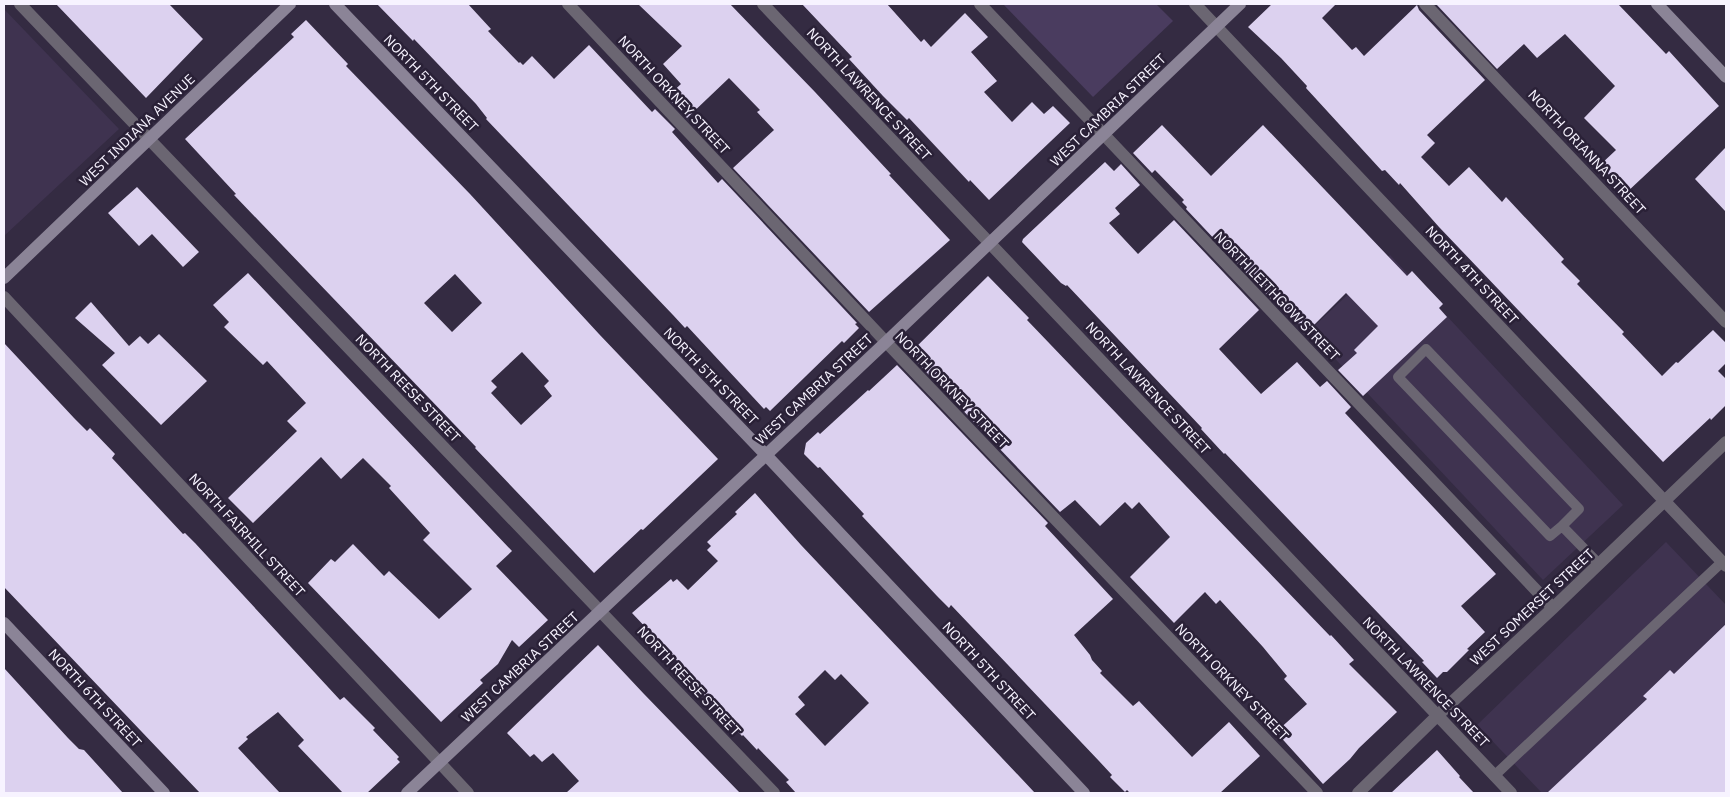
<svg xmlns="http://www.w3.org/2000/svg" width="1730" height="797" font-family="'IBM Plex Sans',sans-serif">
  <rect width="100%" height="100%" fill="#342b42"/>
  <!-- built -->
  <path fill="#3f3350" d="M4 9 119 129 4 236Z
    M1390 255 1623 505 1543 580 1309 331Z
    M1666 542 1726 605V793H1542L1477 725Z"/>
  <!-- green -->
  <path fill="#4a3c5f" d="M1003 4H1156L1173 21 1093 97Z"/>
  <!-- building -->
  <path fill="#dcd1ef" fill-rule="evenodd" d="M56 4H169L203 39 146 98Z
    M377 4H468L491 29 488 31 519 63 520 62 523 65 532 56 554 79 589 45 652 112 655 109 675 129 672 132 718 183 722 179 857 323 855 324 859 328 844 343 842 341 770 411 766 407 764 409 687 326 685 328 673 315 486 119 487 118 476 104 436 62 414 39 413 41Z
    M638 4H730L815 92 891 174 889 175 950 240 869 312 733 168 774 130 757 112 760 110 729 78 687 118 667 97 681 84 663 64 682 46Z
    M802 4H887L921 42 924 39 931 47 965 13 988 37 971 52 997 81 984 92 1012 122 1032 102 1044 114 1053 106 1070 123 989 200 970 180 969 182 909 118 907 120 883 96 849 59 852 57Z
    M1272 4H1336L1322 18 1352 50 1356 47 1364 56 1417 5 1419 10 1485 80 1427 135 1435 143 1421 157 1449 186 1469 167 1502 202 1506 197 1564 259 1561 262 1580 281 1577 284 1624 332 1622 334 1662 376 1676 362 1678 363 1713 330 1726 343V363L1718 371 1726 379V405L1711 420 1710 418 1663 462 1439 227 1400 183 1399 185 1385 170 1382 171 1306 88 1307 86 1281 58 1248 27Z
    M1436 4H1618L1666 54 1669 51 1719 106 1626 193 1600 165 1616 150 1584 118 1615 86 1565 34 1537 58 1524 44 1497 69Z
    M306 20 348 64 346 66 470 194 599 334 718 459 643 530 641 529 594 573 475 448 476 447 234 195 236 194 185 139 294 37 291 34ZM455 274 482 303 452 332 424 303ZM522 352 549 381 544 386 552 396 521 425 491 393 497 387 491 381Z
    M1162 125 1211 176 1263 125 1407 276 1412 271 1425 285 1443 304 1439 308 1447 317 1363 396 1338 370 1357 353 1354 350 1378 326 1346 293 1307 332 1273 297 1271 299 1186 209 1187 207 1182 202 1184 200 1155 170 1152 173 1133 153Z
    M1726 147V212L1695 179Z
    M1105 162 1114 171 1121 164 1140 185 1115 208 1120 214 1109 223 1138 254 1174 220 1259 310 1219 349 1261 394 1297 362 1320 387 1327 381 1351 407 1345 413 1496 574 1461 606 1485 632 1467 649 1469 650 1447 672H1443L1437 678 1422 662 1424 661 1269 499 1225 453 1224 454 1201 429 1202 428 1067 285 1066 286 1061 283 1022 242 1023 239Z
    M137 187 199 252 183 267 152 234 139 246 108 213Z
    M248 273 512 551 496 566 548 620 519 647 512 640 498 664 480 680 483 683 441 722 308 583 331 559 335 562 353 544 384 576 389 571 439 619 472 589 423 540 430 533 389 488 391 486 363 458 341 479 321 457 253 523 228 498 297 431 287 421 306 403 267 361 263 365 224 327 229 322 213 305Z
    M988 276 1029 318 1027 320 1208 509 1330 636 1331 635 1354 660 1349 664 1397 712 1359 748 1350 759 1323 784 1276 732 1307 704 1284 679 1287 676 1263 647 1220 600 1216 604 1205 592 1174 623 1130 577 1170 537 1139 502 1132 509 1125 502 1100 526 1075 500 1060 512 909 354Z
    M91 302 129 346 140 336 148 344 159 334 207 381 161 425 102 365 115 353 75 318Z
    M4 343 74 418 87 431 90 428 115 454 112 458 183 534 185 533 195 543 340 700 344 697 375 728 373 730 399 757 397 759 400 762 367 793H343L298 746 304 740 278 712 246 737 248 739 238 748 280 793H200L4 587Z
    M897 365 1048 523 1045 526 1113 599 1074 635 1090 655 1092 660 1102 671 1100 673 1133 706 1139 701 1192 757 1229 722 1260 756 1220 793H1130L1127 790 1125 792 1110 777 1112 775 1099 761 951 605 949 608 937 596 862 516 864 514 820 467 818 468 804 454 806 443 818 432 820 434 868 390 869 391Z
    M755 493 801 545 1035 793H796L786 782 789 780 758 748 757 750 743 735 742 736 698 689 701 686 632 613 671 579 673 582 677 579 688 590 718 561 707 550 711 546 707 542 737 514 735 512ZM825 670 835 680 841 674 869 703 825 746 795 714 805 705 798 697Z
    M1726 624V793H1547L1647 699 1643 696 1670 670 1674 674Z
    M598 645 644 694 740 793H566L579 781 553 753 542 762 534 754 530 757 507 733Z
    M4 668 68 738 79 749 84 750 123 793H4Z
    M1437 750 1460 776 1459 777 1474 793H1391Z"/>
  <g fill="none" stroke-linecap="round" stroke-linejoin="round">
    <!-- lane -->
    <path stroke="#6b6672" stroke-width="10" d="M1562 526 1550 536 1398 377 1426 349 1579 509 1562 526 1599 564
      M1494 776 1722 562"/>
    <!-- street -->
    <path stroke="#6b6672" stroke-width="12" d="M20 4 774 793
      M568 4 886 342 1317 793
      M763 4 1511 793
      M980 4 1553 608
      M1195 4 1726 566
      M1425 4 1726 322
      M4 297 468 793
      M1358 793 1437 716 1553 608 1726 442"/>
    <!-- secondary -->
    <path stroke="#8b8497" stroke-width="12" d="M335 4 766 455 1084 793
      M1657 4 1726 77
      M4 278 290 4
      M4 623 164 793
      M407 793 886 342 1240 4"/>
  </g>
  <g text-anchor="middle" stroke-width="5" stroke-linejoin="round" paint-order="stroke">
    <!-- street labels -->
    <g font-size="14" fill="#f7f3ff" stroke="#2a2137">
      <text transform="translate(431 83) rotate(46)" y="5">NORTH 5TH STREET</text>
      <text transform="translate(869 94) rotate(47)" y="5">NORTH LAWRENCE STREET</text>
      <text transform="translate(674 95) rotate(47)" y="5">NORTH ORKNEY STREET</text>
      <text transform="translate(1108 110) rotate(-44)" y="5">WEST CAMBRIA STREET</text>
      <text transform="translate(137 130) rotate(-44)" y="5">WEST INDIANA AVENUE</text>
      <text transform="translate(1587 152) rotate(47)" y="5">NORTH ORIANNA STREET</text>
      <text transform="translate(1472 275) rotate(47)" y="5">NORTH 4TH STREET</text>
      <text transform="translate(1277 296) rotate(46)" y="5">NORTH LEITHGOW STREET</text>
      <text transform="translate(711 376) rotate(46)" y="5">NORTH 5TH STREET</text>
      <text transform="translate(408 388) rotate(46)" y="5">NORTH REESE STREET</text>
      <text transform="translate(1148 388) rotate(47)" y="5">NORTH LAWRENCE STREET</text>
      <text transform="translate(814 389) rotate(-43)" y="5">WEST CAMBRIA STREET</text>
      <text transform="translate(952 390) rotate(46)" y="5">NORTH ORKNEY STREET</text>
      <text transform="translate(247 535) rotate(47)" y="5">NORTH FAIRHILL STREET</text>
      <text transform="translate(1532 607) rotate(-43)" y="5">WEST SOMERSET STREET</text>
      <text transform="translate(520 667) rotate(-43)" y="5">WEST CAMBRIA STREET</text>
      <text transform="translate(989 671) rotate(47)" y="5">NORTH 5TH STREET</text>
      <text transform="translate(689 681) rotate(47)" y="5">NORTH REESE STREET</text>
      <text transform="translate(1232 682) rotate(46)" y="5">NORTH ORKNEY STREET</text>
      <text transform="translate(1426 682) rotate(46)" y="5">NORTH LAWRENCE STREET</text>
      <text transform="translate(95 698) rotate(47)" y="5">NORTH 6TH STREET</text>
    </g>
  </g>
  <!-- border -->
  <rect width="1730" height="797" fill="none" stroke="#f7f3ff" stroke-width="10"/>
</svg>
